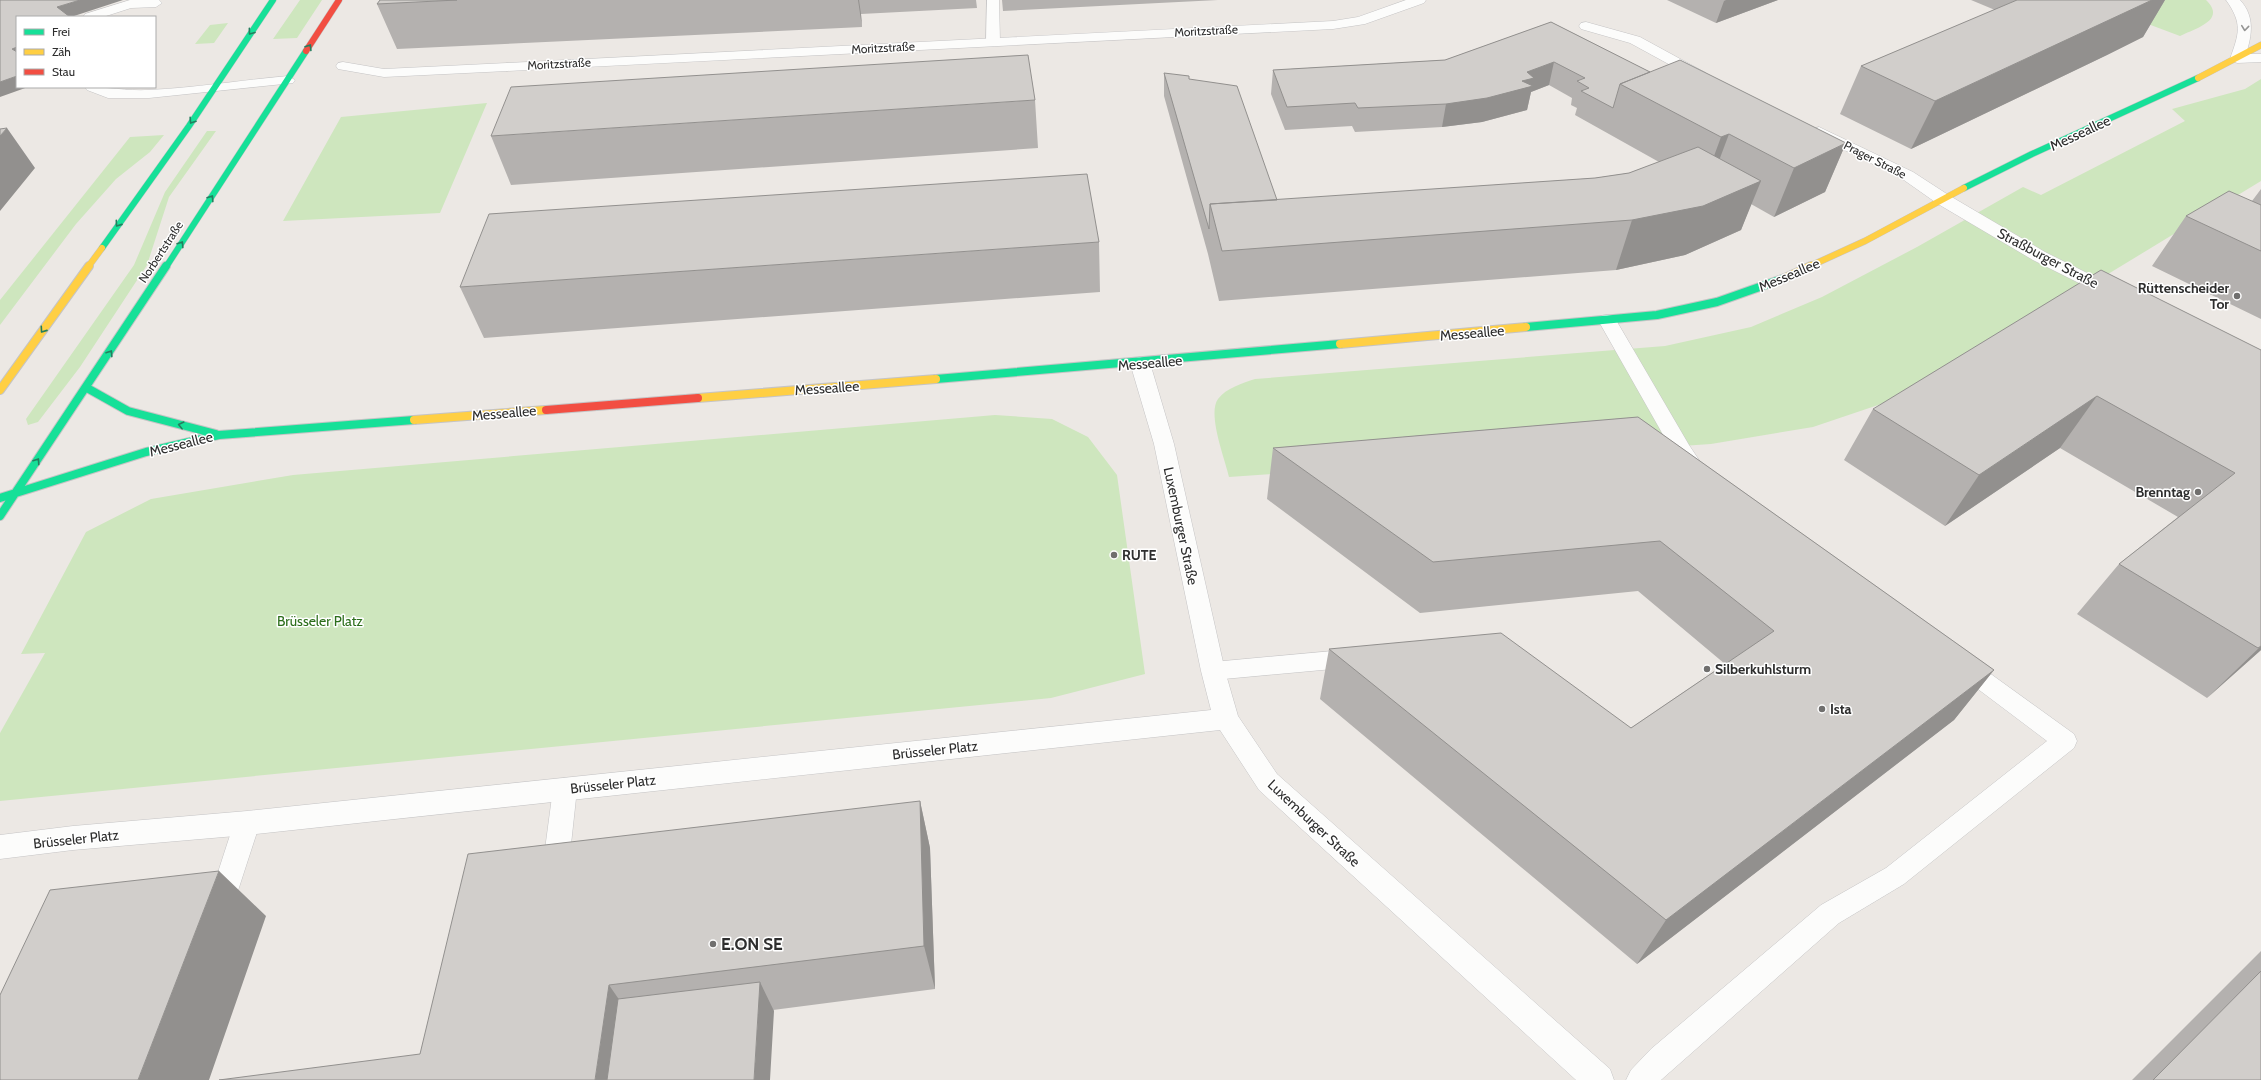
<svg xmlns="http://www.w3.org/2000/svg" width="2261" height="1080" font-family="Cabin,sans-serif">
  <rect width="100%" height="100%" fill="#ece8e4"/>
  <!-- green -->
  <path fill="#cee6be" d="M300 0H322L297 38 273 39Z
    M2084 0H2206C2227 20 2196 28 2180 36Z
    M228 23 214 43 195 44 210 25Z
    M2261 79V181L2067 299 1890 401 1813 427 1711 444 1229 477C1225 459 1207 414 1218 399 1226 388 1243 383 1255 379L1665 346 1751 327 1822 297 1917 247 2023 187 2041 195 2185 121 2172 109 2245 89Z
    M487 103 440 213 283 221 341 117Z
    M207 131H216L169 197 147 265 80 367 38 422 28 425 26 419 134 265 165 192Z
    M164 135 150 152 116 179 76 224 0 325V300L130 137Z
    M995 415 1052 419 1088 437 1117 475 1145 674 1051 698 0 801V733L45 653 21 654 86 532 151 499 293 475Z"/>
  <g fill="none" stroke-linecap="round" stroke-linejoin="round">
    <defs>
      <path id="lane" d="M130 0H159L162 3 156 7 131 8 103 17H83L85 14Z
        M987 0H999L1000 42 993 46 986 42Z
        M343 62 384 69 507 63 514 67 507 71 384 77 338 69 336 66 338 63Z
        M288 76 295 80 293 83 149 98H108L87 90 85 87C106 87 127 91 148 90 195 88 242 80 288 76Z
        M1607 315 1613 316 1616 320 1689 445 1705 469 1702 474 1695 476 1688 474 1674 454 1598 320 1601 316Z
        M1355 649 1363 652 1366 658 1363 664 1355 667 1213 680 1205 678 1202 671 1205 664 1213 662Z
        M1962 656 1970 659 2074 734 2077 741 2074 748 1904 884 1839 923 1661 1080H1626L1631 1070 1651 1049 1821 905 1886 868 2047 741 1954 671 1951 665 1954 659Z
        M565 778 574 781 577 789 568 872 564 880 555 884 546 880 542 872 553 789 556 781Z
        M247 812 256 815 260 823 233 906 229 915 220 918 211 915 207 906 234 823 238 815Z"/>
      <path id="street" d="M1406 0H1426L1424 3 1365 24 1333 29 507 71 500 67 507 63 1333 21 1358 17Z
        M2226 0H2240C2255 16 2252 35 2246 54H2261V62L2237 63 2230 59C2239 33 2243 24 2226 0Z
        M1586 22 1640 37 1706 73 1708 76 1701 80 1696 79 1630 43 1581 29 1579 26 1581 23Z
        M1819 127 1913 172 1950 196 2045 252 2117 288 2120 292 2117 296 2111 297 2105 296 2033 260 1938 204 1901 178 1814 135 1811 132 1814 129Z
        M1140 357 1147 359 1150 363 1174 444 1225 671 1238 716 1277 774 1610 1069 1614 1080H1576L1259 790 1220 730 247 835 73 850 0 859V835L73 826 247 811 1211 710 1201 671 1154 444 1130 363 1133 359Z"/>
      <path id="fast-far1" d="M1964 188 2032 154 2198 78
        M102 248 189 126 273 0
        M166 267 306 51"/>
      <path id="fast" d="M1526 327 1657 315 1717 302 1785 278
        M936 379 1340 344
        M87 388 128 411 216 434
        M0 498 146 452 219 435 414 420
        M0 516 166 266"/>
      <path id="slow-far1" d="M2198 78 2261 45
        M88 267 102 248
        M1808 267 1865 241 1964 188"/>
      <path id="slow" d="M1785 278 1811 266
        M1340 344 1526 327
        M0 390 89 266
        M698 398 936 379
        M414 420 546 410"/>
      <path id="jam-far1" d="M306 51 339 0"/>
      <path id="jam" d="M546 410 698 398"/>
    </defs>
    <!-- lane casing -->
    <use href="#lane" stroke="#c5c4c5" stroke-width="1"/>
    <!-- street casing -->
    <use href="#street" stroke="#c5c4c5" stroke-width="1"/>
    <!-- fast-far1 casing -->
    <use href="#fast-far1" stroke="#c5c4c5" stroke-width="7"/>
    <!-- fast casing -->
    <use href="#fast" stroke="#c5c4c5" stroke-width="10"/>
    <!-- slow-far1 casing -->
    <use href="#slow-far1" stroke="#c5c4c5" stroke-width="7"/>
    <!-- slow casing -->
    <use href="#slow" stroke="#c5c4c5" stroke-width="10"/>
    <!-- jam-far1 casing -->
    <use href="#jam-far1" stroke="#c5c4c5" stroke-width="7"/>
    <!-- jam casing -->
    <use href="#jam" stroke="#c5c4c5" stroke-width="10"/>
    <!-- lane -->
    <use href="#lane" fill="#fcfcfb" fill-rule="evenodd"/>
    <!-- street -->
    <use href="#street" fill="#fcfcfb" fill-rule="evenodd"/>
    <!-- fast-far1 -->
    <use href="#fast-far1" stroke="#16e098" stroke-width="6"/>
    <!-- fast -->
    <use href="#fast" stroke="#16e098" stroke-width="8"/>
    <!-- slow-far1 -->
    <use href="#slow-far1" stroke="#ffcf43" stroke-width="6"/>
    <!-- slow -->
    <use href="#slow" stroke="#ffcf43" stroke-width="8"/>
    <!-- jam-far1 -->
    <use href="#jam-far1" stroke="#f24e42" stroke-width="6"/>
    <!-- jam -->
    <use href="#jam" stroke="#f24e42" stroke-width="8"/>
  </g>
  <!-- wall -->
  <path fill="#b4b1af" d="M380 0H976L977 8 861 14 862 27 397 49 377 4Z
    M1002 0H1218L1003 11Z
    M1667 0H1778L1716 23Z
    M1971 0H2165L2143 37 2107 55 1911 149 1840 114 1861 66 1995 10Z
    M1551 22 1650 72 1846 143 1825 192 1774 217 1751 204 1741 230 1685 255 1616 270 1219 301 1208 254 1164 96V73L1189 79 1277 200 1595 178 1629 173 1659 162 1575 115 1577 108 1571 105 1572 98 1549 85 1531 92 1527 110 1482 122 1442 127 1355 132 1352 126 1285 130 1271 94 1273 70 1445 60Z
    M1035 100 1038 148 511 185 491 136Z
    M2261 189V319L2152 266 2186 216 2252 201Z
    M1099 242 1100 292 484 338 460 287Z
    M2261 350V650L2207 698 2077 614 2119 564 2178 517 2060 448 1945 526 1844 460 1873 409Z
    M1638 417 1994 670 1954 720 1637 964 1320 699 1329 649 1631 728 1725 664 1638 591 1420 613 1267 499 1273 448Z
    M920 801 930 848 935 989 773 1010 774 1011 420 1054Z
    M2261 951V1080H2132Z"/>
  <!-- shaded-wall -->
  <path fill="#92908e" d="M80 0H123L71 17H63L57 7Z
    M858 0H859L861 14 862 27Z
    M1726 0H1778L1716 23 1724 1Z
    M2152 0H2165L2143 37 2107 55 1911 149 1935 101Z
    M17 47V56L12 49Z
    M1554 62 1549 85 1531 92 1527 110 1482 122 1442 127 1446 104 1522 81 1527 72Z
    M17 76V87H28L0 97V82Z
    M7 128 35 168 0 211V136Z
    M1729 134 1711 182 1703 186 1721 137Z
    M1846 143 1825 192 1774 217 1794 168Z
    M1761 181 1741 230 1685 255 1616 270 1632 220Z
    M2097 396 2060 448 1945 526 1979 475Z
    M2261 646V650L2207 698Z
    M1994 670 1954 720 1637 964 1666 920Z
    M920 801 930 848 935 989 924 946Z
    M219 871 266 916 209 1080H138Z
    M760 982 774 1011 770 1080H754Z
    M609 985 638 1027 631 1080H595Z"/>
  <!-- building -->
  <path fill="#d1cecb" stroke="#92908e" d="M0 0H80L57 7 70 17H17V47L12 49 17 52V76L0 82Z
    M380 0H457L377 4Z
    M2017 0H2152L1935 101 1861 66Z
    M1551 22 1650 72 1620 84 1613 108 1581 91 1589 88 1577 81 1585 78 1554 62 1527 72 1534 78 1522 81 1533 86 1487 98 1446 104 1358 108 1355 103 1287 107 1273 70 1445 60Z
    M1028 55 1035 100 491 136 511 87Z
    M1680 60 1846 143 1794 168 1729 134 1721 137 1620 84Z
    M1164 73 1189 76V79L1237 86 1277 200 1210 204 1209 229Z
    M7 128 0 136V129Z
    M1698 147 1761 181 1703 206 1632 220 1222 251 1210 204 1595 178 1629 173Z
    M1087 174 1099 242 460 287 489 214Z
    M2229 191 2261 205V251L2186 216Z
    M2101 270 2261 350V646L2258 648 2119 564 2235 473 2097 396 1979 475 1873 409Z
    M1638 417 1994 670 1666 920 1329 649 1501 633 1631 728 1774 631 1660 541 1433 562 1273 448Z
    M920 801 924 946 609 985 595 1080H219L420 1054 468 854Z
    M219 871 138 1080H0V995L50 890Z
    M2261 971V1080H2153Z
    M760 982 754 1080H607L618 999Z"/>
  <!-- one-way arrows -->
  <defs><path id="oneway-chevron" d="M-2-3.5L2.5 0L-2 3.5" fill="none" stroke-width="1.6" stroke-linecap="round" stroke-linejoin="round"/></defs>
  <use stroke="#959594" href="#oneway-chevron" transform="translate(2245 28) rotate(96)"/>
  <g stroke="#237e5e">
    <use href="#oneway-chevron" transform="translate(251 32) rotate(126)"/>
    <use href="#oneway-chevron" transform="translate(309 47) rotate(-58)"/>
    <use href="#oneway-chevron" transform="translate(192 121) rotate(123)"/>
    <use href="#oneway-chevron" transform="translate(211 198) rotate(-57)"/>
    <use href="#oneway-chevron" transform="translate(118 224) rotate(125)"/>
    <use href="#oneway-chevron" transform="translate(181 244) rotate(-57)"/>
    <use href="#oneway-chevron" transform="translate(43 330) rotate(125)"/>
    <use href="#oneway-chevron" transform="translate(110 353) rotate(-57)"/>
    <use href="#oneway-chevron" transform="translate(181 425) rotate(-166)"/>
    <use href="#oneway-chevron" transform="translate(37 461) rotate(-56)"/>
  </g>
  <!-- markers -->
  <g fill="#706f6e" stroke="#fff" stroke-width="1.5">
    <circle cx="2237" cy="296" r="4"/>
    <circle cx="2198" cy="492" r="4"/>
    <circle cx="1114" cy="555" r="4"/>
    <circle cx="1707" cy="669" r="4"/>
    <circle cx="1822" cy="709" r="4"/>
    <circle cx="713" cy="944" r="4"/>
  </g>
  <g text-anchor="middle" stroke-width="3" stroke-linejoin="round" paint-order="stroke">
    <!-- far-street labels -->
    <g font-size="12" fill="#2e2e2e" stroke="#fff">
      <text transform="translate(1206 31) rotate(-3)" y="4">Moritzstraße</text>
      <text transform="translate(883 48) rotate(-3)" y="4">Moritzstraße</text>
      <text transform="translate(559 64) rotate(-3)" y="4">Moritzstraße</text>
      <text transform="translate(1875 160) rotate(27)" y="4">Prager Straße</text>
      <text transform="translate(161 252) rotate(-57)" y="4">Norbertstraße</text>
    </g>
    <!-- street labels -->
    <g font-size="14" fill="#2e2e2e" stroke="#fff">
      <text transform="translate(2080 133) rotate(-25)" y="5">Messeallee</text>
      <text transform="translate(2048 258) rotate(28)" y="5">Straßburger Straße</text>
      <text transform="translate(1789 275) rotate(-23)" y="5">Messeallee</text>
      <text transform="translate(1472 333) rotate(-5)" y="5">Messeallee</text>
      <text transform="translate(1150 363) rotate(-5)" y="5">Messeallee</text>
      <text transform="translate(827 388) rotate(-4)" y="5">Messeallee</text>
      <text transform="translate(504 413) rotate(-5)" y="5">Messeallee</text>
      <text transform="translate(181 444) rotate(-14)" y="5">Messeallee</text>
      <text transform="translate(1181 526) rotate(78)" y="5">Luxemburger Straße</text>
      <text transform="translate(935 750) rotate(-6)" y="5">Brüsseler Platz</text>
      <text transform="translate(613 784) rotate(-6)" y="5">Brüsseler Platz</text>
      <text transform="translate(1314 823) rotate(43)" y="5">Luxemburger Straße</text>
      <text transform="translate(76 839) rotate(-6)" y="5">Brüsseler Platz</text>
    </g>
    <!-- poi labels -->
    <g font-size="14" font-weight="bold" fill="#2e2e2e" stroke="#fff" text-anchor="start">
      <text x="2229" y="293" text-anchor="end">Rüttenscheider<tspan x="2229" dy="16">Tor</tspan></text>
      <text x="2190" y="497" text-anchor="end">Brenntag</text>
      <text x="1122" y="560">RUTE</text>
      <text x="1715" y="674">Silberkuhlsturm</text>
      <text x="1830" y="714">Ista</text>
    </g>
    <!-- park labels -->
    <g font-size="14" fill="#2c6e1b" stroke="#fff">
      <text x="320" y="626">Brüsseler Platz</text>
    </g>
    <!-- near-poi labels -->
    <g font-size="17" font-weight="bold" fill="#2e2e2e" stroke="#fff" text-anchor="start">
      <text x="721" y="950">E.ON SE</text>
    </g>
  </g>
  <!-- legend -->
  <rect x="16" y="16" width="140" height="72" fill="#ffffff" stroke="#ababab"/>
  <rect x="24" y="29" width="20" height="6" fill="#16e098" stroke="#ababab"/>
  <text x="52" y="36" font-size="12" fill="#2e2e2e">Frei</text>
  <rect x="24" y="49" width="20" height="6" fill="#ffcf43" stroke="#ababab"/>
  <text x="52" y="56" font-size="12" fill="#2e2e2e">Zäh</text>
  <rect x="24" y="69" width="20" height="6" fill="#f24e42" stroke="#ababab"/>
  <text x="52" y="76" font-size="12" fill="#2e2e2e">Stau</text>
</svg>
